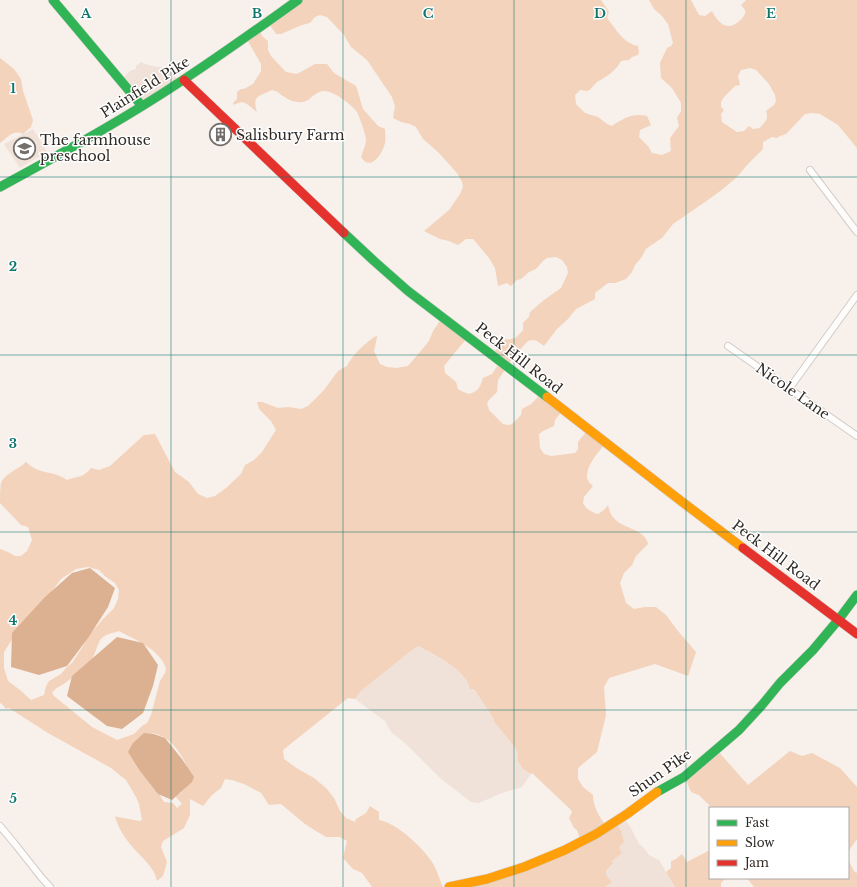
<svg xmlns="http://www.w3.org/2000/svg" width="857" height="887" font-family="'Libre Baskerville',serif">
  <rect width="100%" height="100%" fill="#f7f0eb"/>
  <!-- built -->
  <path fill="#f1e2d9" d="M141 62 148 65 165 68 172 73 179 81 143 103 123 78 130 71 136 69V66Z
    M33 129 47 152 20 168 4 144Z
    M419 646 452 666 462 674 474 689 494 719V722L500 729 517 750 518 761 522 768 531 774 522 787 502 793 479 803 471 802 440 778 406 744 391 732 385 721 355 699 361 691 412 650Z
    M623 817 631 828 639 844 643 847 649 855 659 860 675 887H605L606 871 613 865 612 861 619 847 615 822Z"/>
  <!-- green -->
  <path fill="#f3d3bb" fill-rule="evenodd" d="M296 0H601L609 12 607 18C616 29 623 43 638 46L639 52 638 55 632 57 629 60 621 61C616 71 606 77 597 82 594 85 591 89 588 91L580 90 575 95 576 104 585 113 598 117 607 124 612 126C624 118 633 113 647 116L651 125 640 130 639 137 648 146 652 153 662 155 671 151 670 138 679 126 677 118 681 111V103L672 88 661 78 660 63 667 48 671 46 673 43 668 24 662 16 654 9 649 0H691L699 15 705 16 712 11C715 17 721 26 728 26 734 27 747 17 745 10 744 8 742 6 741 5L746 0H857V148L838 125 820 114 812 113 805 114 786 134 780 136 777 138 772 137 763 142V148L762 150 747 165 737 177 723 189 705 202 673 224 662 238 650 246 646 249 641 258 635 265 632 272 626 279 615 283H608L595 293V299L576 309 568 319 557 329 544 346 537 341 533 340 528 341 514 356 498 380 497 392 489 400 487 403 489 410 503 424 508 425 512 424 521 415 522 409 531 404 541 394 563 410 555 420 554 426 543 431 539 434 540 448 544 454 551 456 575 453 578 449V442L587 431 605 444C598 453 586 465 587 478 588 481 590 484 593 486L584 497 583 503C586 509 591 512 598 514L604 510 608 505C609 509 610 514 613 517 621 529 645 528 648 544L636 556 632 565 624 573 620 583 626 603 634 609 645 607H656L666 615 678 631 696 652 688 676 655 664 609 678 604 687 606 715 597 752 578 768V779L583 787 593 795C593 807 599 816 606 826L615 822 621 831 624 842 619 847 622 853 612 861 613 864 606 871V875L612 882 605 887H451L489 879 581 842 577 830 574 828 569 818 572 812 570 809 532 773 531 774 522 768 518 761 517 750 500 729 494 722V719L474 689H470C467 670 435 656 419 646L412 650 361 691 355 699 348 698 283 750 284 759 298 769 314 778 326 788 334 798 340 811 346 818 355 822 356 819 366 813 370 806 379 812V820C397 823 422 847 432 862 437 869 439 879 443 887H372L362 873 353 869 343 858 347 841 340 837H326L316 831 305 824 281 804 269 805 261 793 244 784 232 780 225 779 221 788 212 795 203 806 190 799V815L184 828 163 841 161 847 167 862 163 876 157 881C156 877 155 873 152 869 148 863 143 858 138 853 128 843 118 829 115 816L118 817 139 821 142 820 139 804 136 797 126 780 111 768 48 733 9 708 6 709 2 704 0 703V549L8 552 15 556H21L27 551 32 540 28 527 21 525 0 503C0 497 0 489 1 483 4 474 19 469 26 462 39 475 53 470 67 480 78 476 83 478 91 468L99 470 110 466 144 435 155 434 175 472 189 482 198 494 207 498 215 496 226 488 241 474 245 465 254 460 262 452 276 430 271 421 259 409 257 402H262L278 408 289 407 301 409 308 406 324 390 338 371 343 368 347 366C353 354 365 343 376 336H377V337L374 351 380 364 387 367 396 368 408 366 429 341 433 331 442 318 467 338 444 366 445 373 456 382 458 389 461 391 469 394C479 391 480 387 483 378L492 374 500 362 493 353 506 339C515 340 517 337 523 330V323L529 317 530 312 544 300 561 288 568 273 567 267 562 260 556 257 547 258 543 261 536 269 529 272 521 279 517 280 511 286 507 283 498 286 495 268 489 258 473 239H466L458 245 449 241 440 239 424 231 449 210 460 194 463 187 462 182 457 173 438 152 423 139 416 127 410 124 401 122 393 118 395 106 392 97 367 60 351 47 344 35 327 17 320 15 315 17 310 23 302 25 281 34H276L267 21ZM750 68 756 70 769 84 775 95 776 101 774 105 766 111C769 120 765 121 760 128L753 129 749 126 744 131 737 132 722 122 721 114 724 110 721 107V102L724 97 735 86 740 85 738 76 741 70ZM88 567 99 570 106 577 115 583 119 590 118 599 114 608 104 618 97 626 89 635 83 646 72 663 67 667 61 674 49 681 46 686 44 695 31 700 20 690 8 681 4 668V652L13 638 50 594 61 579 76 569ZM119 631C136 640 159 649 166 668L165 673 160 681 151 715 147 723 142 726 134 734 117 740 92 727 54 696 52 692 55 690V689C68 682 83 670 92 659 96 653 97 644 101 639 105 634 113 633 119 631ZM153 733C158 734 164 737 168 740 175 745 187 762 188 771 189 774 188 778 187 780 187 787 183 792 177 795L176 797 182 804 177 808 173 803 164 802 157 790 140 738Z
    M257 27 263 37 268 41V50L271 56 286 72 297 74 315 64H327L334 73 356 86 363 109 378 126 385 129C385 134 386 138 385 143 383 152 371 173 361 157 363 151 366 145 366 139 366 135 359 116 357 112 351 104 334 91 324 91 314 91 309 104 299 102 295 102 288 100 285 97 278 94 281 92 272 90 258 97 252 95 257 112 248 106 245 98 234 105L233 103 237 99V92L241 89H244L253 84 261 71V64L245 36Z
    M0 58 14 69 21 79 23 91 33 120 31 127 23 134C13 129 8 137 0 143Z
    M717 750 748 785 790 751 802 756 812 753 840 768 857 787V839L848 852V808L786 807 783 808H712L699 795 693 793 690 790 685 777Z
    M710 850V878H726L721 883V887H675L666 872 671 868V861L676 859 682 854 687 862Z
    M848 860 854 871 857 873V887H754L747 878H848Z"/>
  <!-- water -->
  <path fill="#dcb191" d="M90 568 115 588 108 607 88 638 67 666 39 675 11 667 12 633 44 598 72 573Z
    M117 637 143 643 158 665 153 686 143 713 122 729 107 726 67 696 72 676Z
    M144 733 154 734 165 738 182 759 194 777 192 782 172 800 158 794 140 771 128 752 133 743Z"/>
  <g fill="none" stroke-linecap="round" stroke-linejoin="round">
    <defs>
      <path id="street" d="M810 170 857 232
        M728 346 857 436
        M789 389 857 295
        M0 826 15 844 41 877 50 887"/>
      <path id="fast" d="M53 0 142 106
        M0 187C55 157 110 127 163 93 209 64 253 32 298 0
        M344 233 374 261 408 291 547 397
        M657 792 684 777 739 730 762 705 780 683 813 650 839 619 857 595"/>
      <path id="slow" d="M547 397 681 501 743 548
        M449 887 487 879 524 867 565 850 596 834 627 814 657 792"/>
      <path id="jam" d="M184 80 344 233
        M743 548 857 634"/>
    </defs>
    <!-- street casing -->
    <use href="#street" stroke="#d2ccc8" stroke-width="8"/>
    <!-- fast casing -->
    <use href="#fast" stroke="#d2ccc8" stroke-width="10"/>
    <!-- slow casing -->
    <use href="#slow" stroke="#d2ccc8" stroke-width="10"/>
    <!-- jam casing -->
    <use href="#jam" stroke="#d2ccc8" stroke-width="10"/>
    <!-- street -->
    <use href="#street" stroke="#fefdfc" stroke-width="6"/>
    <!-- fast -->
    <use href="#fast" stroke="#30b455" stroke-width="9"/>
    <!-- slow -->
    <use href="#slow" stroke="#ff9f0a" stroke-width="9"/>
    <!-- jam -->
    <use href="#jam" stroke="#e5322d" stroke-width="9"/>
  </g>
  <!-- grid -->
  <path fill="none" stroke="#0f766e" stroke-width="1" stroke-opacity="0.55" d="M171 0V887M343 0V887M514 0V887M686 0V887M0 177H857M0 355H857M0 532H857M0 710H857"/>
  <!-- icons -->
  <defs>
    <symbol id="building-ring" viewBox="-11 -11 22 22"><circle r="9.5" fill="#fff" stroke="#756f6b" stroke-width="1.5"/><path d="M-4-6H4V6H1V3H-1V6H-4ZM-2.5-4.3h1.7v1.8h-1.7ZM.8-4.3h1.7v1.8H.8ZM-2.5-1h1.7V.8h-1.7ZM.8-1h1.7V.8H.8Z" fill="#756f6b"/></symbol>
    <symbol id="school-ring" viewBox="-11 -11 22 22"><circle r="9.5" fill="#fff" stroke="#756f6b" stroke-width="1.5"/><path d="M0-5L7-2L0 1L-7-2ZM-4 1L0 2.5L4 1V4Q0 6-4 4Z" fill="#756f6b"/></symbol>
  </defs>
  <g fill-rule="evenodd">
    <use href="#building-ring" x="208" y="122" width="25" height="25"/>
    <use href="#school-ring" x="12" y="136" width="25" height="25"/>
  </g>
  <g text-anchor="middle" stroke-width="3" stroke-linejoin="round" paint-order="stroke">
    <!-- street labels -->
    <g font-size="14" fill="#2f2a26" stroke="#fff">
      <text transform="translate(145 87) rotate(-32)" y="5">Plainfield Pike</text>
      <text transform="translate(519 358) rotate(38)" y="5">Peck Hill Road</text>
      <text transform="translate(793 391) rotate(35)" y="5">Nicole Lane</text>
      <text transform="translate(776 555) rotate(37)" y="5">Peck Hill Road</text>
      <text transform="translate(660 773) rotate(-35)" y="5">Shun Pike</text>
    </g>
    <!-- poi labels -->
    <g font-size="14" fill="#2f2a26" stroke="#fff" text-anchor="start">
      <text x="236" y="140">Salisbury Farm</text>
      <text x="40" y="145">The farmhouse<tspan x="40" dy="16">preschool</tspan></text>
    </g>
  </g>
  <g font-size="13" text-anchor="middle" font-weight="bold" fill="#0f766e" stroke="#fff" stroke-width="3" stroke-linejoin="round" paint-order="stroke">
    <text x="86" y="18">A</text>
    <text x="257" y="18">B</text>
    <text x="428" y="18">C</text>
    <text x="600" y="18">D</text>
    <text x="771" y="18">E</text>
    <text x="13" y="93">1</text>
    <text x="13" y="271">2</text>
    <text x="13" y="448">3</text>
    <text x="13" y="625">4</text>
    <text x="13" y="803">5</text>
  </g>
  <!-- legend -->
  <rect x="709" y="807" width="140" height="72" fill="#ffffff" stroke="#acaaa8"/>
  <rect x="717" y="820" width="20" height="6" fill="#30b455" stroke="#acaaa8"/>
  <text x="745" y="827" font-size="12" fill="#2f2a26">Fast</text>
  <rect x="717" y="840" width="20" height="6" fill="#ff9f0a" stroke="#acaaa8"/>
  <text x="745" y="847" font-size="12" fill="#2f2a26">Slow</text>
  <rect x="717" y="860" width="20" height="6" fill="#e5322d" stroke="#acaaa8"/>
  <text x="745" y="867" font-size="12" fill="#2f2a26">Jam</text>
</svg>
